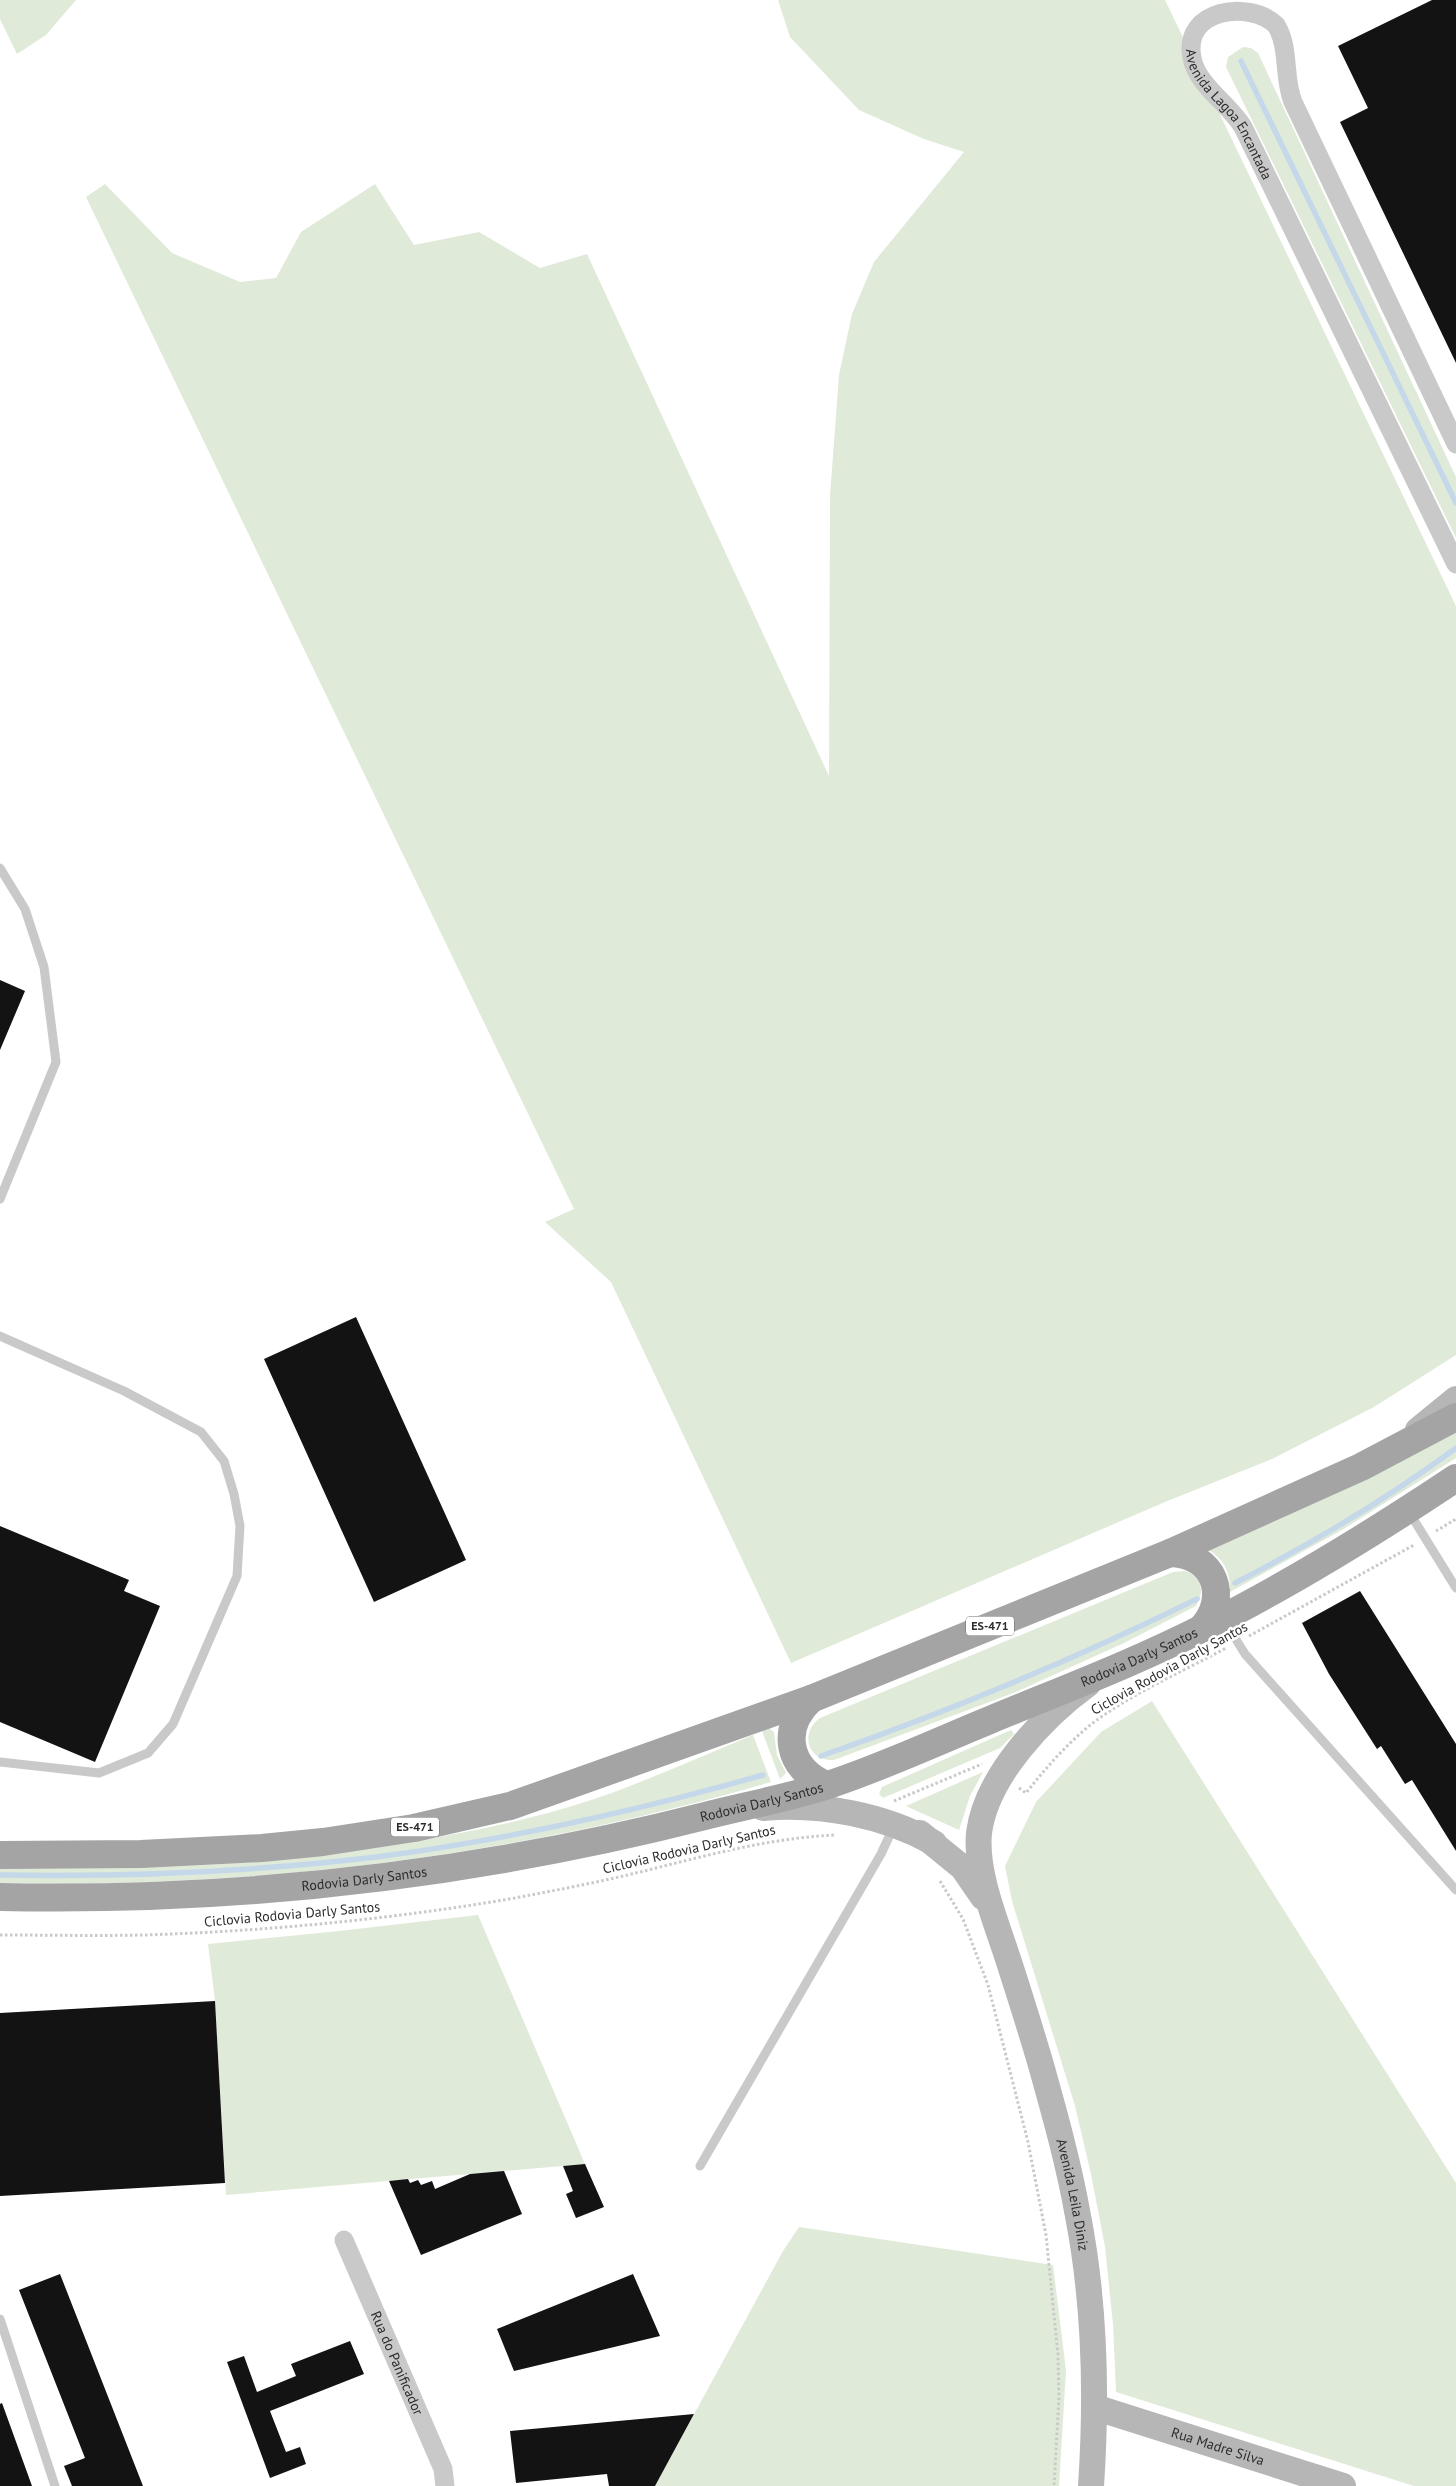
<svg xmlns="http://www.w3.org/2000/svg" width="1456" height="2486" font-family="'PT Sans',sans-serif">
  <rect width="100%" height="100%" fill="#fff"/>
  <!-- green -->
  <path fill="#e0ead9" d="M0 0H76L46 35 17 54 0 19Z
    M778 0H1165L1456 606V1355L1374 1407 1272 1459 1165 1502 791 1663 611 1282 545 1222 574 1209 86 197 105 184 172 253 240 282 276 278 301 232 375 184 414 245 479 232 540 268 587 254 829 776 830 496 839 375 852 314 874 262 964 152 924 139 859 110 790 37Z
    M1243 47 1251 48 1258 53 1456 477V538L1226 67 1228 57Z
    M1456 1428V1458L1342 1530 1230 1592C1231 1573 1224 1559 1207 1549Z
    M1185 1571C1202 1577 1205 1592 1196 1606L1124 1643 1016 1692 834 1760C808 1762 799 1733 820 1718L1173 1572Z
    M1152 1701 1456 2183V2486H1414L1116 2392 1113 2324 1105 2247 1091 2174 1075 2106 1012 1901 1005 1866 1036 1802 1101 1732Z
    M769 1728 774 1732 777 1755 786 1773 780 1779 762 1731Z
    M1011 1730 1014 1734 1000 1748 883 1798 879 1794 882 1787Z
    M753 1735 771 1782C520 1855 261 1889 0 1883V1866L415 1841C488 1829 561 1813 630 1786 671 1770 712 1752 753 1735Z
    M983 1772 970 1796 959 1830 906 1806Z
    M478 1915 585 2164 226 2195 215 2001 208 1944 339 1931Z
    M799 2227 1053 2265 1066 2370 1059 2486H655L783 2251Z"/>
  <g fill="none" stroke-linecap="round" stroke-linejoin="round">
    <!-- stream -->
    <path stroke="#c5d8ea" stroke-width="5.5" d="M1241 61 1456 503
      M1235 1583C1311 1544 1387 1499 1456 1448
      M821 1756C950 1711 1075 1659 1197 1599
      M0 1875C125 1877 251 1872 376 1857 507 1840 636 1811 763 1775"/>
  </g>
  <!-- building -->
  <path fill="#131313" d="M1432 0H1456V363L1340 122 1368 108 1338 46Z
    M0 980 25 991 0 1050Z
    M356 1317 466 1560 374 1602 264 1359Z
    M0 1526 129 1580 124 1591 160 1606 95 1762 0 1722Z
    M1360 1591 1456 1744V1851L1412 1780 1405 1784 1381 1746 1377 1749 1329 1674 1302 1623Z
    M215 2001 225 2183 0 2196V2013Z
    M585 2164 604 2207 576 2218 566 2194 573 2191 563 2166Z
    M504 2171 522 2214 421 2255 389 2181 408 2179 410 2183 418 2180 421 2185 432 2181 435 2189 470 2174Z
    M60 2274 143 2486H72L64 2466 85 2458 19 2290Z
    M633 2274 660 2336 514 2371 497 2329Z
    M350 2341 364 2374 270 2411 286 2452 300 2447 306 2464 270 2478 227 2362 244 2356 257 2392 296 2376 291 2364Z
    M2 2403 32 2486H0V2404Z
    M694 2414 655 2486H609L607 2474 516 2483 510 2431Z"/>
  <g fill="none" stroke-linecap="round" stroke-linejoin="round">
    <!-- path -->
    <path stroke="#c9c9c9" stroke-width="3" stroke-dasharray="2.5 2.5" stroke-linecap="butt" d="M1436 1531 1456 1519
      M1249 1636 1414 1545
      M1019 1788 1026 1793C1045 1769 1065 1746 1089 1726 1130 1694 1180 1673 1226 1648
      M894 1801 982 1764
      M940 1881 963 1919 988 1985 1028 2142 1046 2235 1058 2355 1059 2397 1054 2486
      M0 1935C48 1935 96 1936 144 1935 269 1931 393 1919 515 1898 557 1890 599 1882 640 1872 705 1856 768 1838 836 1835"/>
    <!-- lane -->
    <path stroke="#c9c9c9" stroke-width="9" d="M0 868 25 909 44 967 56 1062 0 1199
      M0 1336 124 1391 201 1432 224 1461 234 1494 240 1526 237 1576 173 1724 148 1753 99 1773 0 1762
      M1409 1512 1456 1588
      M1224 1620 1245 1654 1456 1890
      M700 2166 881 1854 893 1828
      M0 2319 55 2486"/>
    <!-- street -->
    <g stroke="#c9c9c9" stroke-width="19">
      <path id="s1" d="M1456 444 1293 102C1283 78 1290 47 1276 25 1250 0 1182 8 1192 58 1197 85 1229 104 1243 127L1456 564"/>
      <path id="s2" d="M344 2240 443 2469 445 2486"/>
    </g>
    <!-- secondary -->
    <g stroke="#b6b6b6" stroke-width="26">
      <path d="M1418 1430 1456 1399"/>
      <path id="s3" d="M1088 1684C1044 1716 986 1776 979 1833 975 1874 997 1924 1009 1962 1020 1996 1031 2031 1041 2065 1055 2115 1069 2165 1078 2216 1095 2304 1097 2397 1091 2486"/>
      <path d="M763 1808C821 1803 884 1815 934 1843"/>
      <path d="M920 1833 963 1868 983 1897"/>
      <path id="s4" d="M1094 2407 1343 2486"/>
    </g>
    <!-- primary -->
    <g stroke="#a4a4a4" stroke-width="28">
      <path d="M1170 1553C1214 1554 1231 1597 1201 1629"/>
      <path d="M811 1699C780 1728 787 1768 826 1785"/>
      <path d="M0 1855 141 1854 262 1848 323 1842 414 1828 510 1806 811 1699 1170 1553 1361 1467 1456 1417"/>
      <path id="s5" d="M0 1897C239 1902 473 1875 705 1816 745 1806 786 1798 825 1786 881 1768 936 1742 990 1720 1062 1690 1134 1663 1203 1628 1291 1584 1375 1532 1456 1478"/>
    </g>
  </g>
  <g text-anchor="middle" stroke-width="5" stroke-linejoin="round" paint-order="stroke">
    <!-- shield labels -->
    <g fill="#fff" stroke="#6b6b6b" stroke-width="1">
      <rect x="966" y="1616.5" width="48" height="19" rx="4"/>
      <rect x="391" y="1817.5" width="48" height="19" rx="4"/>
    </g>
    <g font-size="12" font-weight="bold" fill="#2c2c2c">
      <text x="990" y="1630">ES-471</text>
      <text x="415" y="1831">ES-471</text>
    </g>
    <!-- street labels -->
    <g font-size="14" fill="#2c2c2c" stroke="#fff">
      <text dy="5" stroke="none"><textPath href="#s1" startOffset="644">Avenida Lagoa Encantada</textPath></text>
      <text dy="5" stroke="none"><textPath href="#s5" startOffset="1175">Rodovia Darly Santos</textPath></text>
      <text transform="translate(1169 1668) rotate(-29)" y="5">Ciclovia Rodovia Darly Santos</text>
      <text dy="5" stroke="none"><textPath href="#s5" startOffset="770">Rodovia Darly Santos</textPath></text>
      <text transform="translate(689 1849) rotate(-13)" y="5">Ciclovia Rodovia Darly Santos</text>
      <text dy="5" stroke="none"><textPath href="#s5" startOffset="365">Rodovia Darly Santos</textPath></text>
      <text transform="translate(292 1914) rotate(-5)" y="5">Ciclovia Rodovia Darly Santos</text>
      <text dy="5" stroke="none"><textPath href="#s3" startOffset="564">Avenida Leila Diniz</textPath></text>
      <text dy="5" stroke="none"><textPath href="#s2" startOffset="134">Rua do Panificador</textPath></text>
      <text dy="5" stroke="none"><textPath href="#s4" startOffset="130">Rua Madre Silva</textPath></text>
    </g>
  </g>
</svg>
